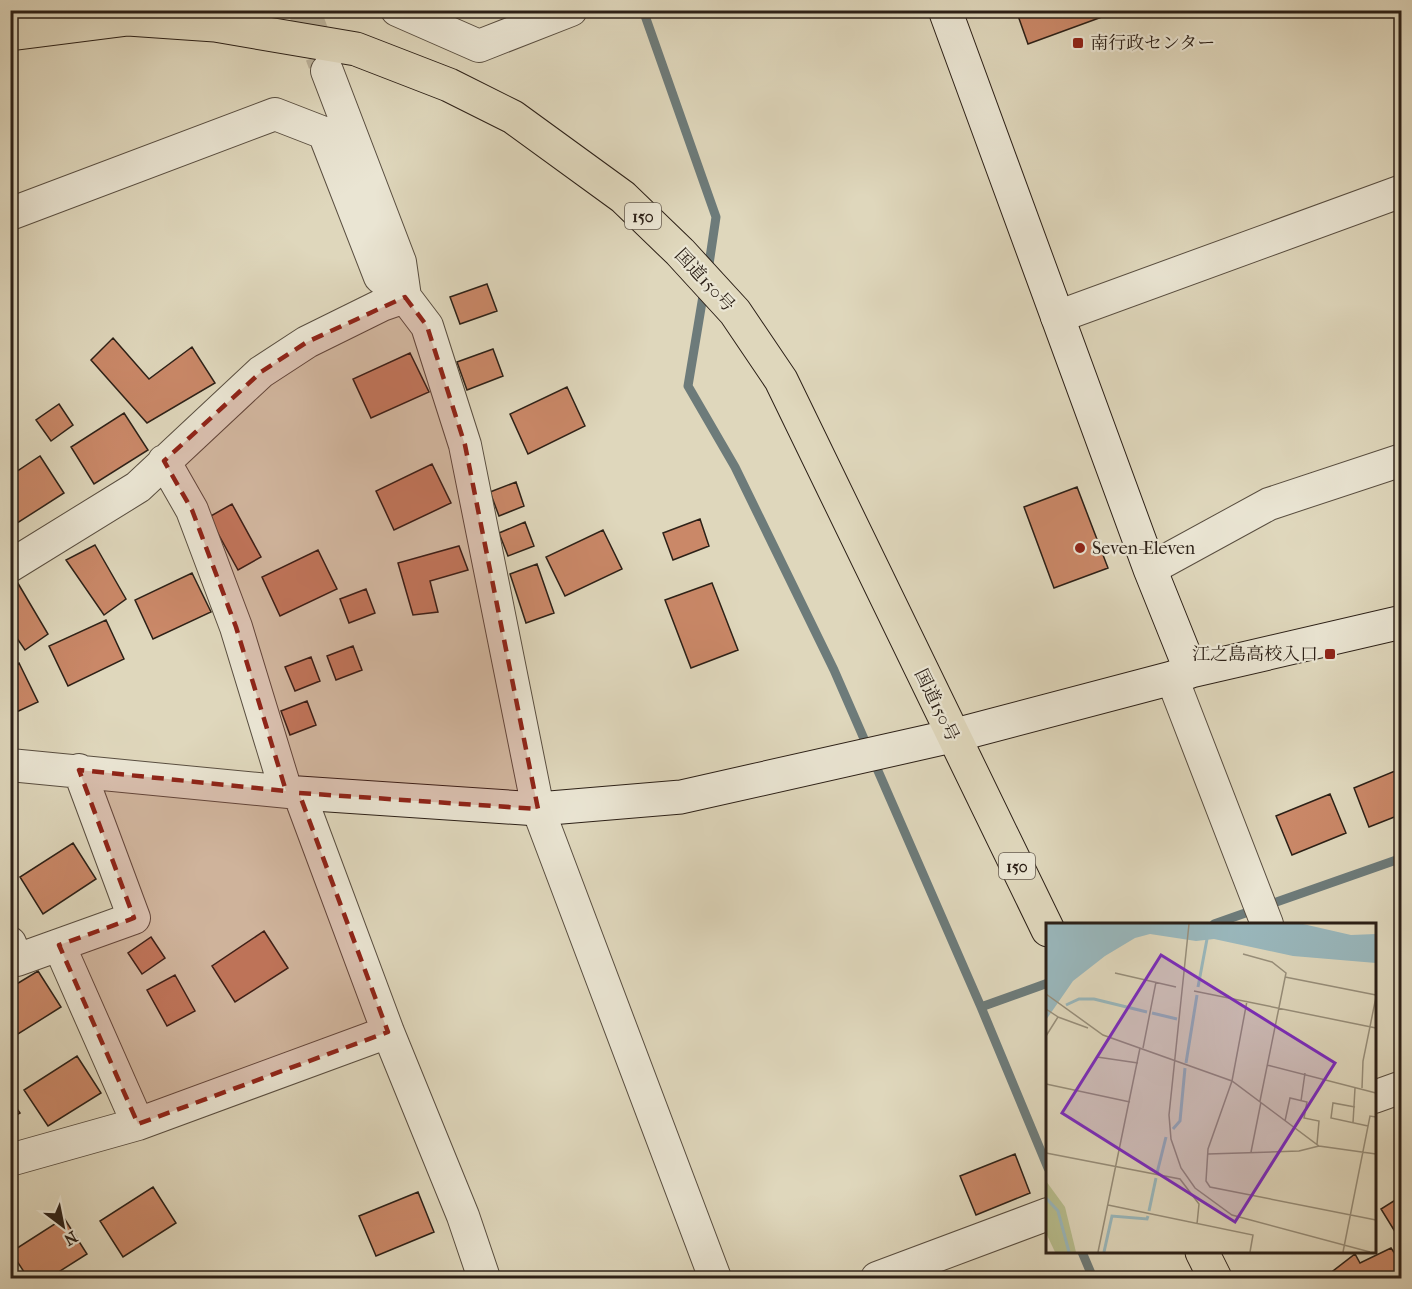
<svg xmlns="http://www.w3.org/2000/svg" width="1412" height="1289" font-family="'IM FELL French Canon','Noto Serif JP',serif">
  <rect width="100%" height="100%" fill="#dfd7bc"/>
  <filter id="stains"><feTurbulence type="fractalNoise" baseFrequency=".00333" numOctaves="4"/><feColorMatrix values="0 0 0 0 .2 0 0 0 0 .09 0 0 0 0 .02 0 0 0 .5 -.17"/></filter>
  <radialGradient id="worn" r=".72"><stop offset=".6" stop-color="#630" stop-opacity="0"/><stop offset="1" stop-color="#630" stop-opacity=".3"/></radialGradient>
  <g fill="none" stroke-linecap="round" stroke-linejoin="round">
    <!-- stream -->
    <path stroke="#6d7b7a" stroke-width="9" d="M643 10 716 217 708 271
      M704 290 688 386 735 467 834 670 981 1007 1048 1168
      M1214 924 1402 858
      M981 1007 1048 983
      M1082 1252 1093 1278"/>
  </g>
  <!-- building -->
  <path fill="#ca8868" stroke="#2c2017" stroke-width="1.5" d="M1016 10H1121L1028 44Z
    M487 284 497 311 460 324 450 297Z
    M113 338 149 379 192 347 215 383 147 423 91 360Z
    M493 349 503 376 467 390 457 362Z
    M410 353 429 392 371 418 353 379Z
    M567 387 585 426 528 454 510 414Z
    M59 404 73 425 51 441 36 420Z
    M124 413 148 450 94 484 71 447Z
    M40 456 64 493 11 527 10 476Z
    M432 464 451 503 394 530 376 491Z
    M516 482 524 506 499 516 490 492Z
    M1077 487 1108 568 1054 588 1024 507Z
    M232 504 261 557 238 570 209 517Z
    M700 519 709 546 673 560 663 533Z
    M525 522 534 546 508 556 499 533Z
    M603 530 622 569 565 596 546 557Z
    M95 545 126 599 104 615 66 560Z
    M459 546 468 570 430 581 438 612 413 615 398 563Z
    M318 550 337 589 280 616 262 577Z
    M537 564 554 613 526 623 510 574Z
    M192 573 211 612 153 639 135 600Z
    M16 580 48 634 25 650 10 628V583Z
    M712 583 738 650 691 668 665 600Z
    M366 589 375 613 349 623 340 599Z
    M106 620 124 659 68 686 49 646Z
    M353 646 362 670 336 680 327 656Z
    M311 657 320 681 295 691 285 667Z
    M19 663 38 702 10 715V667Z
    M307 701 316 725 290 735 281 711Z
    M1402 768V814L1369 827 1354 788Z
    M1330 794 1346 833 1292 855 1276 816Z
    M73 843 96 879 43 914 20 877Z
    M264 931 288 968 235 1002 212 966Z
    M151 937 165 958 142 974 128 953Z
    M38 971 61 1007 10 1039V988Z
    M175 975 195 1011 167 1026 147 990Z
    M77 1056 101 1093 48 1126 24 1090Z
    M10 1099 20 1113 10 1119Z
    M1015 1154 1030 1193 976 1215 960 1176Z
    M153 1187 176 1223 123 1257 100 1221Z
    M418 1192 434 1232 376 1256 359 1216Z
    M1400 1197 1402 1200V1243L1381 1209Z
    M64 1218 87 1254 49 1278H28L11 1252Z
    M1391 1248 1402 1264V1278H1332L1329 1274 1355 1254 1360 1263Z"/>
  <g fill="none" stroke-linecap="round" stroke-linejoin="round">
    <!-- street-tunnel -->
    <path stroke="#bbb29b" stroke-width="32" stroke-dasharray="32 16" stroke-linecap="butt" d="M304 10 324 63"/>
    <defs>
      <path id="street" d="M397 10 479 46 571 10
        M327 71 400 262 405 297
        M10 214 275 114 324 133 380 277 405 297 427 326 465 445 538 809 715 1278
        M1057 317 1402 191
        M164 461 192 510 236 627 286 791
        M10 566 138 487 261 372 307 342 382 305 405 297
        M1150 569 1269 504 1402 460
        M1172 678 1267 924
        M10 765 299 793 388 1032 463 1216 484 1278
        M10 943 17 960 134 918 79 770
        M59 945 138 1124
        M1374 1097 1402 1087
        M10 1160 138 1124 388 1032
        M877 1278 1048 1214"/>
      <path id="secondary" d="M945 10 1150 569 1191 671
        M299 793 538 809 681 797 952 736 1172 678 1191 671 1402 622"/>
      <path id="highway" d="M10 34 128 19 215 25 356 49 449 85 513 117 623 197 680 252 735 312 781 380 1048 930
        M1202 1252 1215 1278"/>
    </defs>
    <!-- street casing -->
    <use href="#street" stroke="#594e40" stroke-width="34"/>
    <!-- secondary casing -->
    <use href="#secondary" stroke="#2c2017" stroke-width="35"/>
    <!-- highway casing -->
    <use href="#highway" stroke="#2c2017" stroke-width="35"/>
    <!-- street -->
    <use href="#street" stroke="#eae5d3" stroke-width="32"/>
    <!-- secondary -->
    <use href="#secondary" stroke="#eae5d3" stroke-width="33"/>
    <!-- highway -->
    <use href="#highway" stroke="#dfd7bc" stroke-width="33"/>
  </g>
  <!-- marked area -->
  <path fill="#8f2418" fill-opacity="0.2" stroke="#8f2418" stroke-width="4.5" stroke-dasharray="12 8" stroke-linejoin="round" d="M405 297 427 326 465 445 538 809 299 793 388 1032 138 1124 59 945 134 918 79 770 286 791 236 627 192 510 164 461 261 372 307 342Z"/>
  <!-- markers -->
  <g fill="#8f2418" stroke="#eae5d3" stroke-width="2">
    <rect x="1072" y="37" width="12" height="12" rx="3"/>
    <circle cx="1080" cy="548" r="6"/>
    <rect x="1324" y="648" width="12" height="12" rx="3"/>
  </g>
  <g text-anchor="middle" stroke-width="4.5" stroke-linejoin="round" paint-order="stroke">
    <!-- shield labels -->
    <g fill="#eae5d3" stroke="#655b4f" stroke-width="1.5">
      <rect x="625" y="203" width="36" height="26" rx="4.5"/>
      <rect x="999" y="853" width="36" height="26" rx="4.5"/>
    </g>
    <g font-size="16" font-weight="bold" fill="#2c2017">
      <text x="643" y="222">150</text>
      <text x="1017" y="872">150</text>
    </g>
    <!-- poi labels -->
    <g font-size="18" fill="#2c2017" stroke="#eae5d3" text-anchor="start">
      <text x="1090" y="49">南行政センター</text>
      <text x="1092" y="554">Seven-Eleven</text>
      <text x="1318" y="660" text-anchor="end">江之島高校入口</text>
    </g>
    <!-- street labels -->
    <g font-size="18" fill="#2c2017" stroke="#eae5d3">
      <text transform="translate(705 280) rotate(47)" y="6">国道150号</text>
      <text transform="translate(937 705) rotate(64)" y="6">国道150号</text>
    </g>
  </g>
  <!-- overview -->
  <g transform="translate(1046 923)">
    <rect width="330" height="330" fill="#dfd7bc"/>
    <path d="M0 258 19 284 30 329H9L0 310Z" fill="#b7bd8d"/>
    <path d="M0 1H257L305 12 330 11V40L247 33 168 16 150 18 104 11 89 15 59 33 27 58 0 97Z" fill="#99b7bc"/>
    <path fill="none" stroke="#99b7bc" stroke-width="3" d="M152 64 161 16M20 82 33 76H48L101 89M106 90 131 96M140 140 151 72M127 206 134 198 139 145M111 250 120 214M0 275 12 288 23 329M103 288 110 255M58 329 66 293 101 296 102 293"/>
    <path fill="none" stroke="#978e7a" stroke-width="1.5" d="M143 1 123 192 125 216 135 245 149 265 186 292 324 329M197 31 226 39 240 50 214 178M69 50 130 64M239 54 330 72M148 68 330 105M0 71 57 112 186 158 273 223 330 231M201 78 186 158 162 226 160 258 164 264 330 297M0 86 12 94 0 113M12 94 42 105M97 125 110 59M51 134 92 140M221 142 330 170M0 161 84 179M316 165 317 138 330 74M255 178 259 150M309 184 287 180 285 195 322 203M239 198 244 175 261 179 258 195 273 198 271 221M307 200 309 165M205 229 215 179M0 230 134 256 153 281 151 301M162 231 253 228 273 223M62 282 207 312 204 329M52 329 94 125M297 329 324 193 330 194"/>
    <path fill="#7b2cbf" fill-opacity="0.15" stroke="#7b2cbf" stroke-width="3" d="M115 32 289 140 189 299 16 190Z"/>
    <rect width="330" height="330" fill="none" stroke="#2c2017" stroke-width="3"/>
  </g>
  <!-- margin -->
  <rect width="1412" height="1289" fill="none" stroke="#dfd7bc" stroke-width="36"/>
  <rect x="12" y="12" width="1388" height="1265" fill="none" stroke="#2c2017" stroke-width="3"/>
  <rect x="18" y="18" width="1376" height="1253" fill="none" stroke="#2c2017" stroke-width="1.5"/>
  <!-- north arrow -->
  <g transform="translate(63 1226) rotate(148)" stroke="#eae5d3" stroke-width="4.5" paint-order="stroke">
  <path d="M0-4.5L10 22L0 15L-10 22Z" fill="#2c2017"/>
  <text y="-9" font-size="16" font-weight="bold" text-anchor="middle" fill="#2c2017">N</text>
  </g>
  <rect width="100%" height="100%" filter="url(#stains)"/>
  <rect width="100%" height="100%" fill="url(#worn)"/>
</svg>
